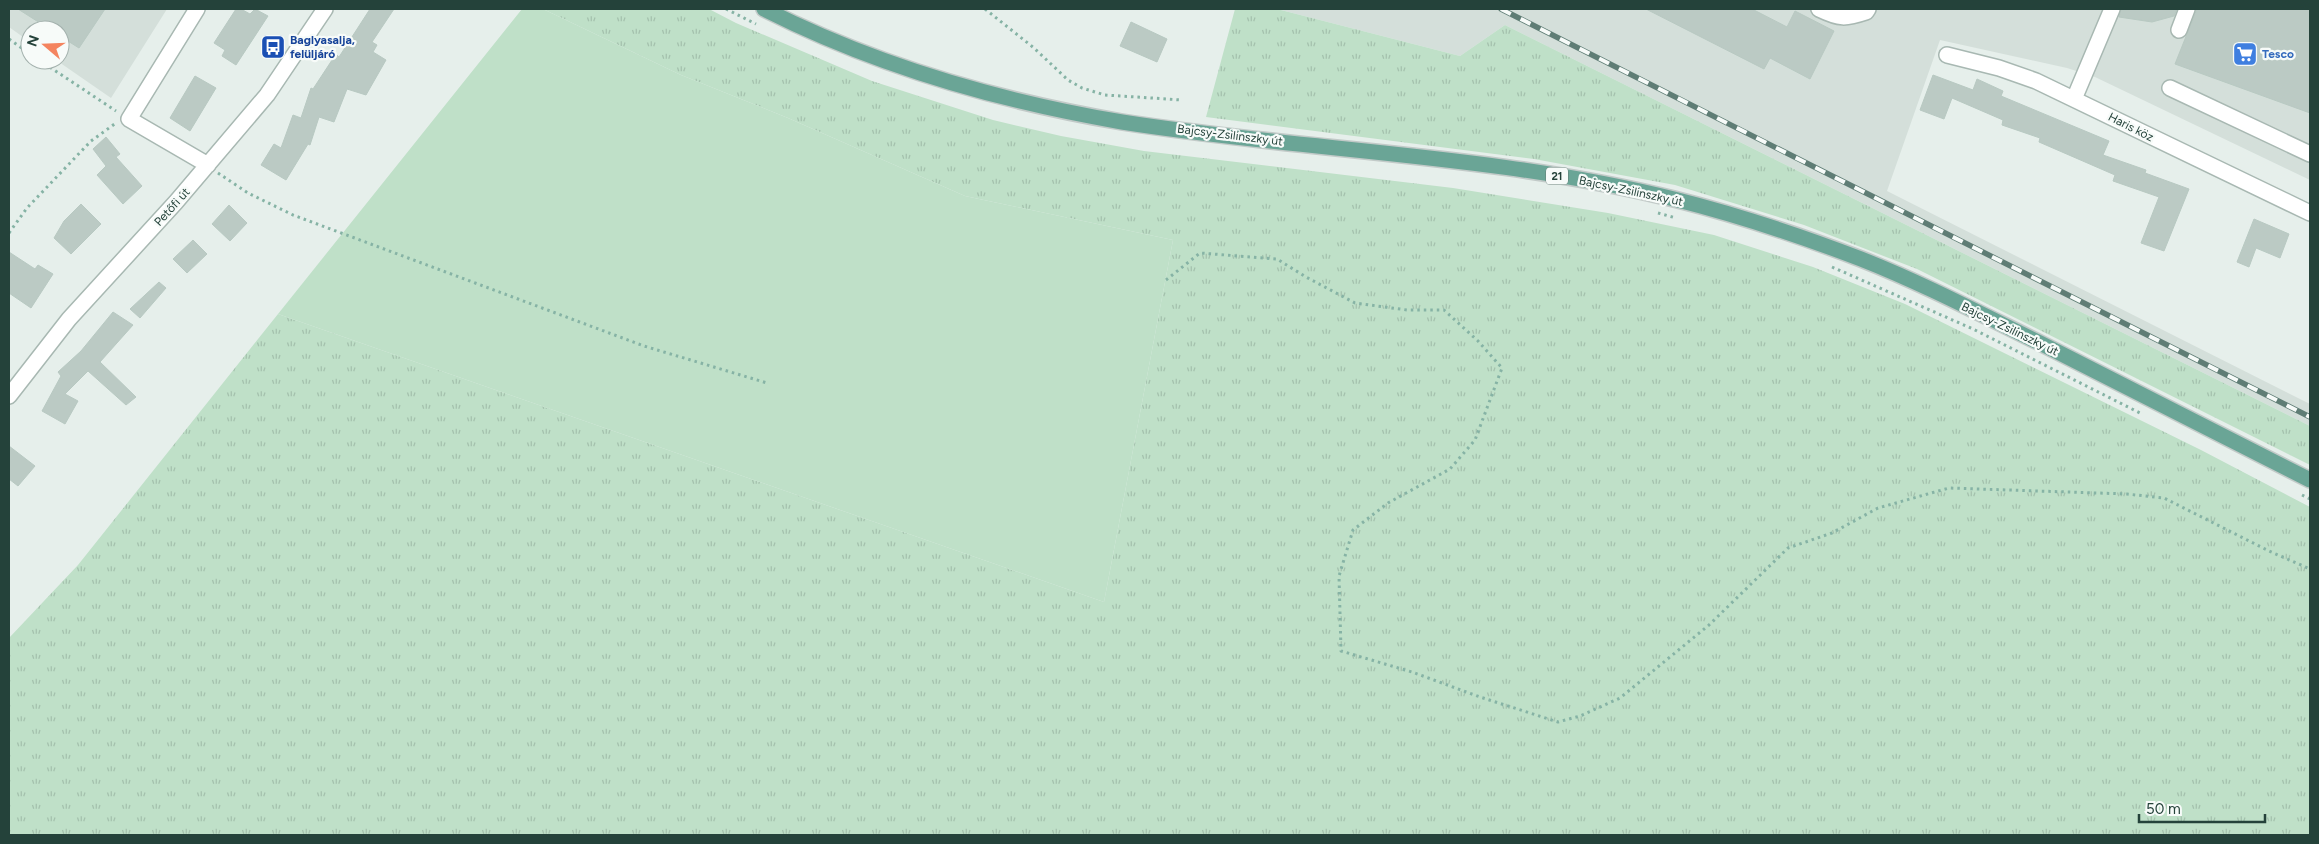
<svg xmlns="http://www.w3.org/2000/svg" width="2319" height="844" font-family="Figtree,sans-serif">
  <defs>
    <pattern id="grass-tufts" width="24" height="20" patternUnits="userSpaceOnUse" patternTransform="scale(1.25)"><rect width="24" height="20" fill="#bfe0c8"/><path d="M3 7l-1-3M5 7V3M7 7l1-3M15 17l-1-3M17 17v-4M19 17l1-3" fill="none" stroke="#a4c1ad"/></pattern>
  </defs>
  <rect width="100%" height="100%" fill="#e6efeb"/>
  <!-- built -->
  <path fill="#d4dfda" d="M9 9H167L111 98 56 60H60V30H30V42L9 27Z
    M1277 9H2310V180L2095 77 2067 68 1940 40 1887 191 2310 404V426L1505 25 1460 56Z"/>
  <!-- grass -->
  <path fill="url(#grass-tufts)" d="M543 9H709L736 23 872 81 993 120 1061 136 1144 151 1453 188 1608 213 1714 235 1813 267 1905 304 2201 450 2310 507V835H9V638L78 565 278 314 1104 602 1173 240 965 196 788 118 681 75Z
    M1235 9H1277L1460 56 1505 25 2310 426V465L1917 269 1804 225 1675 185 1534 159 1206 117Z"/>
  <!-- garden -->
  <path fill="#bfe0c8" d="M522 9H543L681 75 788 118 965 196 1173 240 1104 602 278 314Z"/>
  <!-- building -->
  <path fill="#bbcac4" stroke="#b8c9c2" d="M18 9H105L79 48 60 36V30H51Z
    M236 9H241L250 14 255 9 268 16 236 65 222 56 225 50 214 43Z
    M370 9H394L372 42 377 45 373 52 386 60 366 95 347 89 334 122 319 117 310 145 308 144 286 180 261 165 274 144 281 148 293 115 301 118 311 88 313 89 336 54 339 57Z
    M1646 9H1752L1787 27 1795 11 1834 31 1810 79 1770 58 1764 69Z
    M2121 9H2177L2174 16 2152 22 2119 17Z
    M2197 9H2310V113L2175 64Z
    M1131 22 1167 39 1157 62 1120 46Z
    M1933 75 1973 90 1977 79 2003 91 2001 96 2109 141 2103 155 2146 170 2145 173 2189 189 2164 251 2141 243 2159 197 2113 181 2115 175 2039 142 2040 138 2002 125 2003 120 1952 98 1944 119 1920 110Z
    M195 76 216 88 190 131 170 118Z
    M106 137 120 154 116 157 142 186 123 204 97 175 106 166 93 149Z
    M81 204 101 224 71 254 54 238 64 221Z
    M229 205 247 223 230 241 212 224Z
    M2254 219 2289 234 2280 258 2256 248 2249 267 2237 262Z
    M193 240 207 254 187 273 173 259Z
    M9 252 35 269 38 265 53 274 31 308 9 293Z
    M159 282 166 288 140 318 130 309Z
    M113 312 133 325 100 362 136 397 126 405 88 371 65 394 78 401 65 424 42 411 61 376 58 372 81 351Z
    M9 446 35 466 18 486 9 479Z"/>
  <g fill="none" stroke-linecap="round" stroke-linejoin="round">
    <defs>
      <path id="minor" d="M197 9 129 119 208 165
        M1819 9C1840 19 1845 19 1866 12L1868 9
        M2179 30 2187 9
        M1947 55 1999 68 2036 81 2310 213
        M2170 88 2310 154
        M2074 99 2112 9
        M9 396 69 319 176 202 267 95 325 9"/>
      <path id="major" d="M764 9C875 65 999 101 1122 122 1305 151 1494 154 1674 199 1738 215 1801 236 1861 259 1922 283 1981 314 2040 343 2130 388 2220 434 2310 480"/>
    </defs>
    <!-- minor casing -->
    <use href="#minor" stroke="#a8b8b2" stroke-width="18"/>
    <!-- major casing -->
    <use href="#major" stroke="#c2cac8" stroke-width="18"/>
    <!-- path -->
    <path stroke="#86b3a5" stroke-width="3" stroke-dasharray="2.5 4" stroke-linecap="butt" d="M726 9 756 24
      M985 9 1034 48 1068 80 1082 88 1105 95 1182 100
      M9 39 30 54
      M39 60 116 111
      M218 173 248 193 293 215 644 346 767 383
      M1658 213 1676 218
      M9 233 27 208 91 141 116 123
      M1832 267 1973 329 2140 413
      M1166 280 1200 253 1277 259 1306 277 1355 303 1407 310H1444L1478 341 1502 368 1475 440 1450 469 1388 503 1353 530 1339 576 1341 651 1412 672 1480 697 1558 722 1580 716 1620 698 1709 625 1788 548 1832 533 1878 508 1949 488 2127 494 2164 498 2269 551 2310 569
      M2302 495 2310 499"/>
    <!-- minor -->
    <use href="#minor" stroke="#fff" stroke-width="15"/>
    <!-- major -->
    <use href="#major" stroke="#6aa596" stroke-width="15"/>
    <defs>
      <path id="rail" d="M1501 9 2310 417"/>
    </defs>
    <!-- rail casing -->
    <use href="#rail" stroke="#5f7d75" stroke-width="5.5"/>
    <!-- rail -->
    <use href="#rail" stroke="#f7fbf9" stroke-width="4" stroke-dasharray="11" stroke-linecap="butt"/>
  </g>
  <!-- icons -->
  <defs>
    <symbol id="bus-square" viewBox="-11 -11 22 22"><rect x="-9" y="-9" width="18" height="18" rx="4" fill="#1a4fb4" stroke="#f7fbf9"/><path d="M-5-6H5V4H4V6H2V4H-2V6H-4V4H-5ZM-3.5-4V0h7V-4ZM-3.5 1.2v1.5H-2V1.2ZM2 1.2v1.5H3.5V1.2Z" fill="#fff"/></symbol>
    <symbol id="supermarket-square" viewBox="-11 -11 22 22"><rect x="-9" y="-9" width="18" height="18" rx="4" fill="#3f7fe0" stroke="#f7fbf9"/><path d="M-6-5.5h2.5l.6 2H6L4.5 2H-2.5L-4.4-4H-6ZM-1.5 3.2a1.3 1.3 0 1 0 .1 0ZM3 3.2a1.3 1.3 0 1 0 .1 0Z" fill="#fff"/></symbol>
  </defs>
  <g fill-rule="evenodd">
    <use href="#bus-square" x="259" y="33" width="28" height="28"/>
    <use href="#supermarket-square" x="2231" y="40" width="28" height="28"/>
  </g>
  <g text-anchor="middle" stroke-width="4.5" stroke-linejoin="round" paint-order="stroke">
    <!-- shield labels -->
    <rect fill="#f7fbf9" stroke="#637a73" stroke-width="1" x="1546" y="167.5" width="22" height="17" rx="4"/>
    <g font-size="11" font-weight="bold" fill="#24423a">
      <text x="1557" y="180">21</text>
    </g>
    <!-- transit labels -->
    <g font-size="12" font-weight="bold" fill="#164399" stroke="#f7fbf9" text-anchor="start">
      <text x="290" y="44">Baglyasalja,<tspan x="290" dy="14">felüljáró</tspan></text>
    </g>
    <!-- shop labels -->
    <g font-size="12" font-weight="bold" fill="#366cbe" stroke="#f7fbf9" text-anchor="start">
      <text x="2262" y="58">Tesco</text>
    </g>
    <!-- street labels -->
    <g font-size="12" fill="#24423a" stroke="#f7fbf9">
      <text transform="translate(2131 127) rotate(27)" y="4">Haris köz</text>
      <text transform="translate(1230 135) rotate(7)" y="4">Bajcsy-Zsilinszky út</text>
      <text transform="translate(1631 191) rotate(12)" y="4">Bajcsy-Zsilinszky út</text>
      <text transform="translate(172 207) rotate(-48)" y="4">Petőfi út</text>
      <text transform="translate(2010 329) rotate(26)" y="4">Bajcsy-Zsilinszky út</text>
    </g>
  </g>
  <!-- border -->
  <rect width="2319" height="844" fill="none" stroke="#24423a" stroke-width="20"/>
  <!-- north arrow -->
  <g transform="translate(45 45) rotate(289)"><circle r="24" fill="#f7fbf9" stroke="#a3b1ad"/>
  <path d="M0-4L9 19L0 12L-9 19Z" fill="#f4845f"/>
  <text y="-8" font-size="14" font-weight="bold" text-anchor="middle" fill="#24423a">N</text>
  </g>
  <!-- scale -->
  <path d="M2139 814v8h126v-8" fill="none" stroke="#24423a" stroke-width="2.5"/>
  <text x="2146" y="814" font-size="15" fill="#24423a" stroke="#f7fbf9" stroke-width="4" paint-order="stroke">50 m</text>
</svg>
